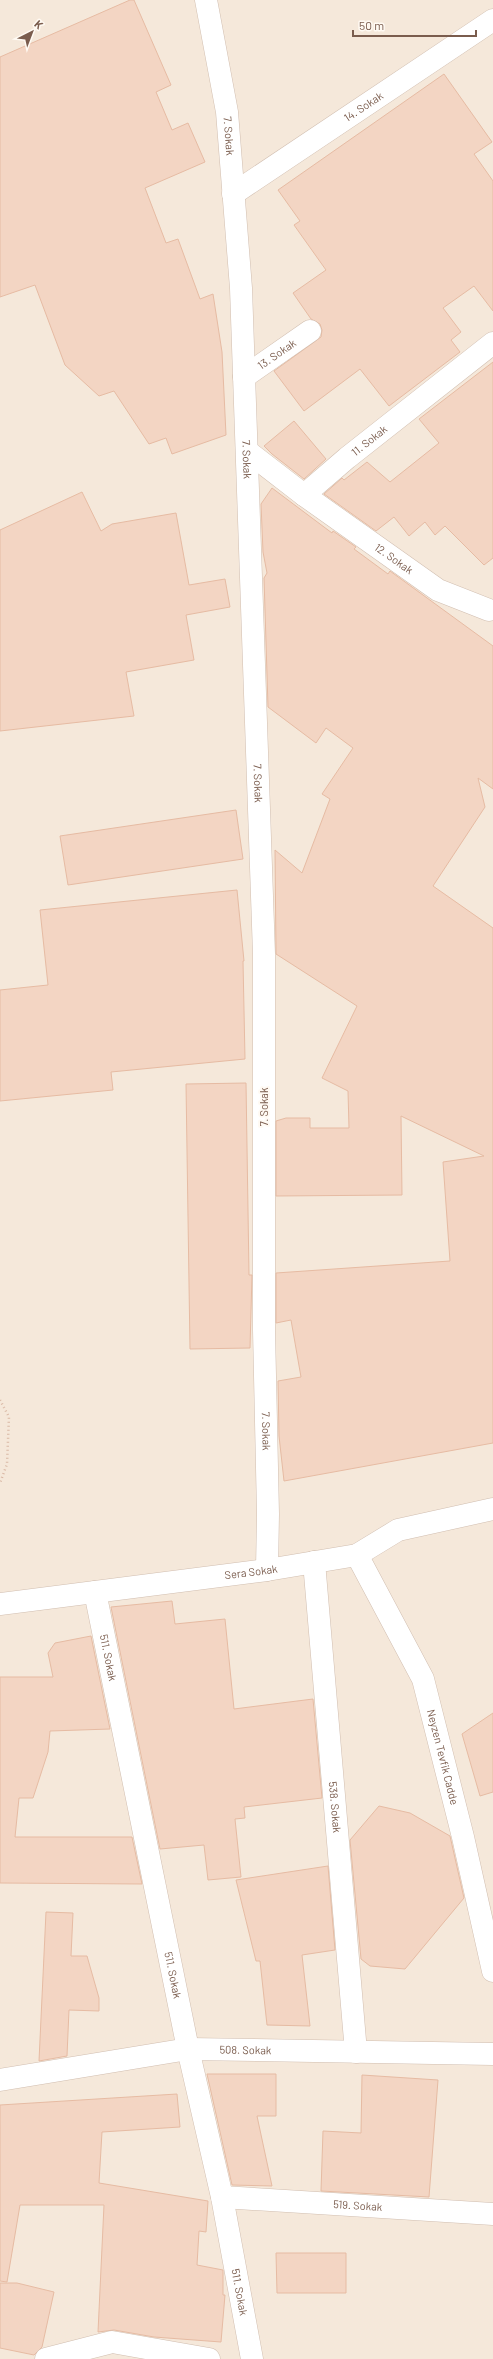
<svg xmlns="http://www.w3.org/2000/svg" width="493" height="2359" font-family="Barlow,sans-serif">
  <rect width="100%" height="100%" fill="#fdf6ec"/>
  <!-- residential -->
  <path fill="#f5e8da" d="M0 0H493V2359H0Z"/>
  <!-- building -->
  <path fill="#f3d5c3" stroke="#e6bba3" d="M130 0H134L171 85 156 92 172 130 188 123 205 162 145 188 166 243 178 239 200 299 213 294 222 352 226 435 172 454 166 438 149 444 114 391 99 396 65 365 35 285 0 297V57Z
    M444 74 492 142 474 154 493 181V311L474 286 443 308 461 332 451 340 460 352 389 406 360 369 304 411 274 371 321 337 322 330 320 324 311 319 293 293 326 270 294 225 300 221 278 190Z
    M493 362V558L484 565 445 526 435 535 425 522 409 536 394 517 376 531 324 494 342 478 344 480 367 462 390 482 439 443 419 419Z
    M294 421 326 459 304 479 272 454 264 446Z
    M272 488 332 533 333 531 356 547 354 549 388 574 390 571 493 646V789L478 778 485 807 433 886 493 928V1443L284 1481 279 1436 278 1381 301 1377 291 1320 276 1323V1273L450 1261 443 1162 484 1156 401 1116 402 1195 276 1196V1121L286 1118H310V1128H349L348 1091 322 1078 357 1006 276 954 275 850 302 873 330 799 322 794 353 748 326 728 316 743 268 707 264 578 267 573 263 552 261 504Z
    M82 492 101 531 112 524 176 513 189 585 225 579 230 607 186 615 194 660 126 672 134 716 0 731V530Z
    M236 810 243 859 68 885 60 836Z
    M237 890 244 961H243L245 1059 111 1072 113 1090 0 1101V990L48 985 40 910Z
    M246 1083 249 1275H252L250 1348 190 1349 186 1084Z
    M172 1601 175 1624 225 1619 234 1709 313 1699 322 1798 244 1807 245 1818 235 1819 241 1877 208 1880 204 1845 160 1849 111 1607Z
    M91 1636 110 1729 50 1731 48 1752 33 1798H19L15 1837H132L142 1884 0 1883V1677H53L48 1653 55 1643Z
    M493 1713V1792L480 1796 462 1734Z
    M379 1806 410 1813 450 1836 464 1898 405 1969 370 1966 361 1959 350 1840Z
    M328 1866 335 1950 302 1955 310 2026 267 2025 260 1961H256L236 1880Z
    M46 1912 73 1913 71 1956H87L99 1998V2011L69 2010 67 2056 39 2061Z
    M207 2074H276V2116H257L272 2186 232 2185Z
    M362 2075 438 2080 429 2197 321 2191 323 2131 361 2133Z
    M177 2094 180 2127 102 2132 99 2183 208 2201 206 2232 199 2231 197 2265 223 2270V2295H225L221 2342 154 2337 114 2330 98 2332 104 2205H20L7 2282 0 2281V2105Z
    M276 2253H346V2293H277Z
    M0 2283H17L54 2292 42 2347 34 2355 0 2348Z"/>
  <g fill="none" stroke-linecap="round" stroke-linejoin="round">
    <defs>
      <g id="minor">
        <path id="s1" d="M206 0 227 112 241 288 264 954V1330L268 1514 267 1570"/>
        <path id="s2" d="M233 194 493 20"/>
        <path id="s3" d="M244 377 310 331"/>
        <path id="s4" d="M247 451 304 495 347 458 493 343"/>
        <path id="s5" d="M304 495 438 590 489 610"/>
        <path id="s6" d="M357 1555 423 1679 463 1837 493 1971"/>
        <path id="s7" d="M314 1562 356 2052"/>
        <path id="s8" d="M95 1592 188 2049 222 2197 252 2359"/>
        <path id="s9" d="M0 1604 267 1570 357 1555 398 1530 493 1509"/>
        <path id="s10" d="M0 2080 188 2049 493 2054"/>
        <path id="s11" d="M222 2197 493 2214"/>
        <path d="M46 2359 112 2342 209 2359"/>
      </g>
    </defs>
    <!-- minor casing -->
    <use href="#minor" stroke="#d1beb0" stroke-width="23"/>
    <!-- path -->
    <path stroke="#d9b8a5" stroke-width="2.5" stroke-dasharray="1 3" stroke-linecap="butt" d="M0 1400 9 1417 7 1464 0 1483"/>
    <!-- minor -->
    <use href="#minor" stroke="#fff" stroke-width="22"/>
  </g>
  <g text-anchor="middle" stroke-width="4" stroke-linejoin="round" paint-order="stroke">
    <!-- street labels -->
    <g font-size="11" fill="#7a5c4d" stroke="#fffaf3">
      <text dy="4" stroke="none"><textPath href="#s2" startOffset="157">14. Sokak</textPath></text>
      <text dy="4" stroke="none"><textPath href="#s1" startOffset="138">7. Sokak</textPath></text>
      <text dy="4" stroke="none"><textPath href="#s3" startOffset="40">13. Sokak</textPath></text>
      <text dy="4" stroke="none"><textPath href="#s4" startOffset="157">11. Sokak</textPath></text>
      <text dy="4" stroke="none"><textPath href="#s1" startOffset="462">7. Sokak</textPath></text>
      <text dy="4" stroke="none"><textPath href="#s5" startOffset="110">12. Sokak</textPath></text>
      <text dy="4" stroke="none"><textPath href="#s1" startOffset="786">7. Sokak</textPath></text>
      <text transform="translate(264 1107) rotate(-90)" y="4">7. Sokak</text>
      <text dy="4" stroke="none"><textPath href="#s1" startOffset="1434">7. Sokak</textPath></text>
      <text dy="4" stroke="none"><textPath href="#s9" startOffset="253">Sera Sokak</textPath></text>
      <text dy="4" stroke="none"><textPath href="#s8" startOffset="67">511. Sokak</textPath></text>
      <text dy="4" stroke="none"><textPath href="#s6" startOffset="221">Neyzen Tevfik Cadde</textPath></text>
      <text dy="4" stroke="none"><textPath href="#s7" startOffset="246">538. Sokak</textPath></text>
      <text dy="4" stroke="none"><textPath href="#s8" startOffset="391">511. Sokak</textPath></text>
      <text dy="4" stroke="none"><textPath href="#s10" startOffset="248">508. Sokak</textPath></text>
      <text dy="4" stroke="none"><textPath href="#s11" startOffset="136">519. Sokak</textPath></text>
      <text dy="4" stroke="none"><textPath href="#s8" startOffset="715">511. Sokak</textPath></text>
    </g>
  </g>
  <!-- north arrow -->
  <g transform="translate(32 32) rotate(42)" stroke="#fffaf3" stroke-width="3" paint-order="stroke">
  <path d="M0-3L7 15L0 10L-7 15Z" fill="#7a5c4d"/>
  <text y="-6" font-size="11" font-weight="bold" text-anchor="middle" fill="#7a5c4d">K</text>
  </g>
  <!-- scale -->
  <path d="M353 30v6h123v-6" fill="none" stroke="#7a5c4d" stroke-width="2"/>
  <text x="359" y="30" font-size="12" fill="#7a5c4d" stroke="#fffaf3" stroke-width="3" paint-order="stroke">50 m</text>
</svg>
